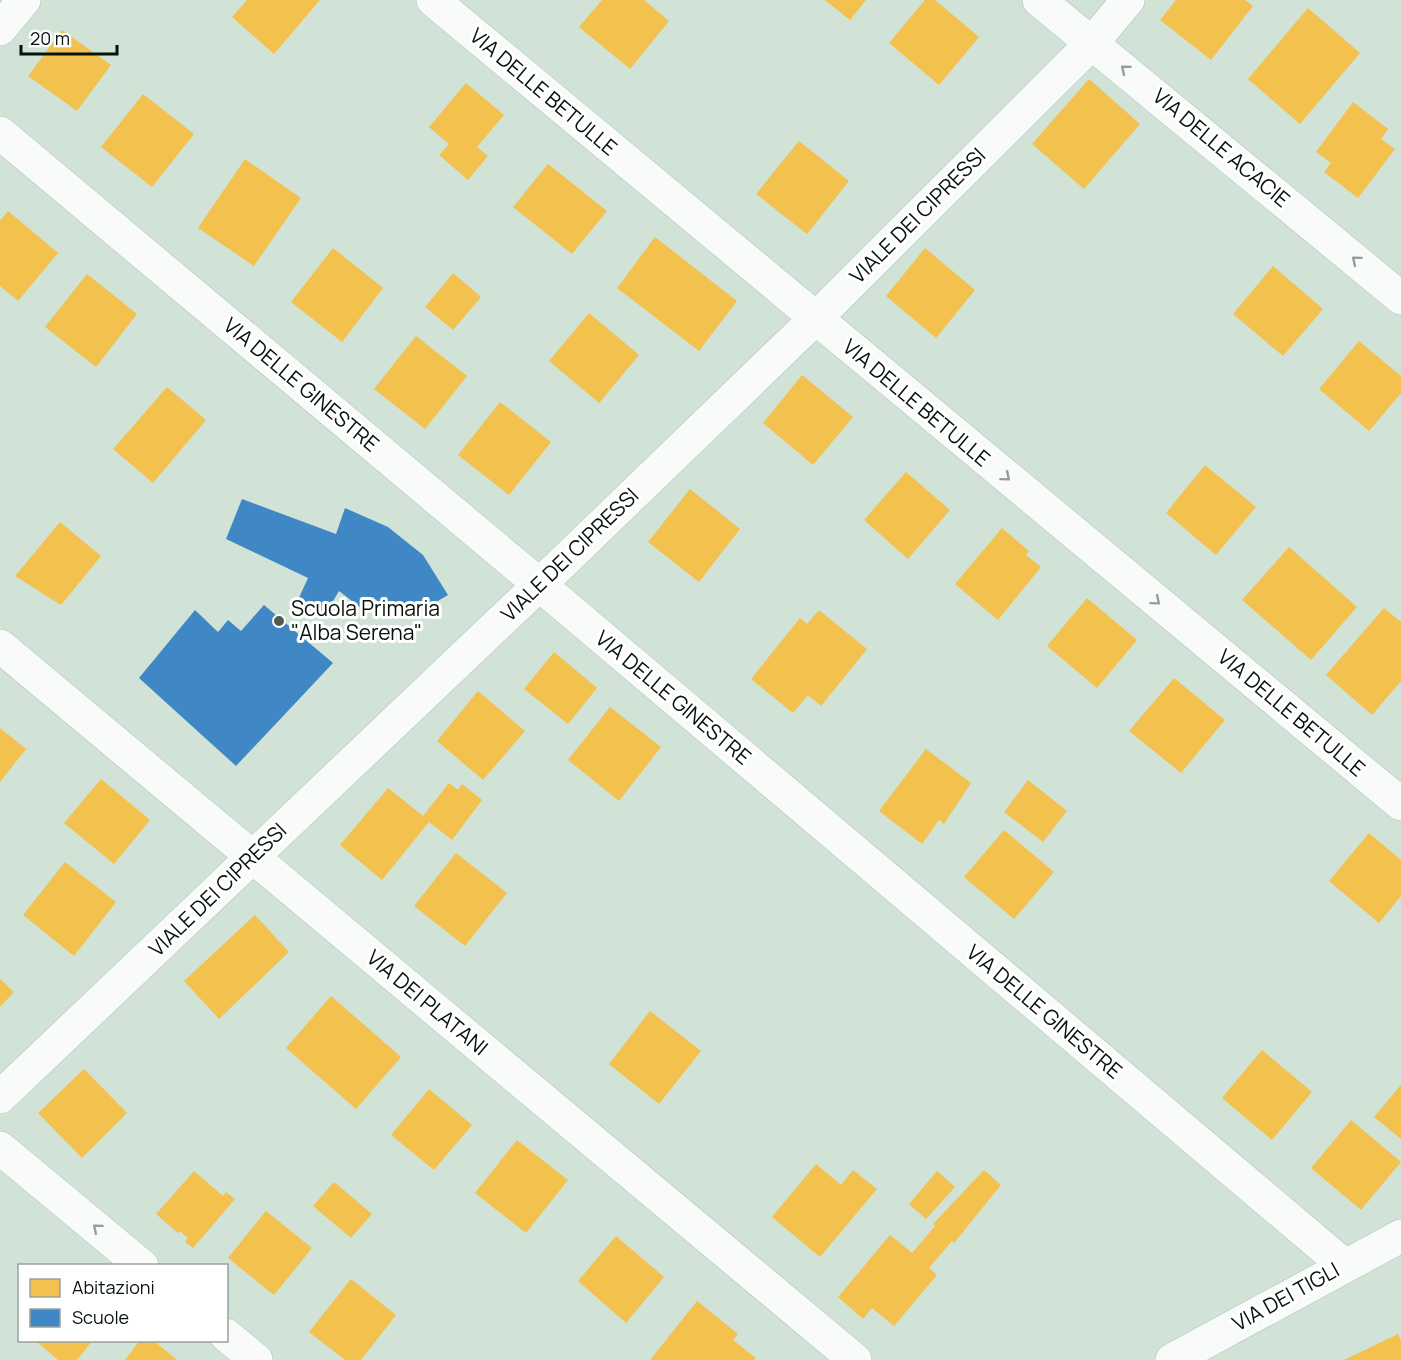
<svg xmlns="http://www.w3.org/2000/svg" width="1401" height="1360" font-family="Manrope,sans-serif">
  <rect width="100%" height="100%" fill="#d1e3d6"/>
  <!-- homes -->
  <path fill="#f2c14e" d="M247 0H320L274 54 232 17Z
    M602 0H644L669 21 630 69 579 27Z
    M825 0H866L850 20Z
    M925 0H935L979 37 939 85 889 43Z
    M1176 0H1245L1253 6 1211 60 1160 20Z
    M1308 8 1360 53 1300 124 1248 79Z
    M62 30 111 65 77 111 28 76Z
    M1089 79 1140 124 1084 189 1032 144Z
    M466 83 504 115 477 147 488 156 468 180 439 155 449 144 429 127Z
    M143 94 194 134 152 187 101 147Z
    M1353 102 1388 129 1381 139 1395 149 1358 198 1324 172 1331 163 1316 152Z
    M799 141 849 181 807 234 756 194Z
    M245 159 301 198 254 266 198 228Z
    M548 164 607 211 572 254 513 207Z
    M8 211 58 253 18 301 0 286V221Z
    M655 237 737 301 699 351 617 288Z
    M333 248 383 288 342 342 291 302Z
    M925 248 975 290 936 338 886 296Z
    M1273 266 1323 309 1283 356 1233 314Z
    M453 273 481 297 453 330 425 307Z
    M87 274 137 314 96 367 45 327Z
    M589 313 639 355 599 403 549 361Z
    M416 336 467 376 425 429 374 389Z
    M1359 341 1401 376V393L1369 431 1319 389Z
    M802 375 853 417 813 465 763 423Z
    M167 387 206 420 153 483 113 449Z
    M500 402 551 442 509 495 458 455Z
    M1205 465 1256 507 1216 555 1166 513Z
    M906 472 950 510 908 559 864 520Z
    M690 489 740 529 699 582 648 542Z
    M60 522 101 556 61 605 15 576Z
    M1002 528 1029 551 1026 555 1041 567 998 620 955 584Z
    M1289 547 1357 607 1311 660 1242 600Z
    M1087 598 1137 640 1097 688 1047 646Z
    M1384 608 1401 622V681L1372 715 1326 675Z
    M819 610 867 649 821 706 808 695 793 713 751 679 800 618 807 624Z
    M554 652 597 688 568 724 524 689Z
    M1174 678 1225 720 1181 773 1129 731Z
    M478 691 525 731 483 780 437 741Z
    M610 707 661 747 619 801 568 760Z
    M0 728 26 749 0 782Z
    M926 749 971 783 944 824 939 820 922 844 879 811Z
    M101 779 150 820 114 864 64 823Z
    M1028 780 1067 811 1043 842 1004 812Z
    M449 783 458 790 462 784 482 800 452 840 429 822 382 880 340 845 388 788 423 816Z
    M1004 830 1054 872 1014 919 964 877Z
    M1369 833 1401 860V896L1379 923 1329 881Z
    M456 853 507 893 465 946 414 906Z
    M65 862 116 902 74 956 23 915Z
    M255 915 289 952 219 1019 184 981Z
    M0 979 14 992 0 1007Z
    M331 996 401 1057 356 1109 286 1048Z
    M650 1011 701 1051 659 1104 609 1064Z
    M1262 1050 1312 1092 1272 1140 1222 1098Z
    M84 1069 127 1113 82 1158 38 1113Z
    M1401 1085V1139L1374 1117Z
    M429 1089 472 1125 434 1170 391 1135Z
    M1351 1120 1401 1162 1361 1210 1311 1168Z
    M517 1140 568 1180 526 1233 475 1193Z
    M816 1164 841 1185 853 1170 877 1189 820 1257 772 1217Z
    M984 1170 1001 1185 954 1243 952 1241 929 1268 937 1275 894 1326 872 1308 863 1319 838 1297 890 1235 912 1253 935 1226 933 1224Z
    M194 1171 223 1196 226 1192 235 1199 193 1248 185 1242 188 1238 180 1231 178 1233 156 1214Z
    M937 1171 955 1187 926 1219 909 1204Z
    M334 1182 372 1214 351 1238 313 1206Z
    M266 1211 312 1248 274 1295 228 1258Z
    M616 1236 664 1277 626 1323 578 1281Z
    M351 1279 396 1315 361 1360H345L309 1332Z
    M697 1301 738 1334 733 1340 756 1358 754 1360H650Z
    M1398 1334 1401 1341V1360H1344Z
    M35 1340H93L77 1360H58Z
    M140 1340H153L177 1360H125Z"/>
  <!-- schools -->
  <path fill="#3f88c5" d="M242 499 336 534 345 508 388 527 423 555 448 595 409 618 404 609 393 616 373 597 361 608 339 591 326 613 297 602 308 578 226 539Z
    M264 605 333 663 236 766 139 678 195 610 218 632 228 620 241 631Z"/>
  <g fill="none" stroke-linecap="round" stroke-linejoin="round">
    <defs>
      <path id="minor" d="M433 0 1401 804
        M1039 0 1401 298
        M0 29 24 0
        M0 133 540 585 1344 1265
        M0 646 855 1360
        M0 1097 559 566 815 319 1093 42 1128 0
        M0 1148 142 1266
        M226 1335 256 1360
        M1172 1360 1401 1236"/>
    </defs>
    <!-- minor casing -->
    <use href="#minor" stroke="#b2c0b6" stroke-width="34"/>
    <!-- minor -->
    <use href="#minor" stroke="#f8fbf9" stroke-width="33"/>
  </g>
  <!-- one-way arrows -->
  <defs><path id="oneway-chevron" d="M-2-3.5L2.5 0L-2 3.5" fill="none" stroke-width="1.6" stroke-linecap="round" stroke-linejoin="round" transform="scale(1.5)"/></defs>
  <g stroke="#979e99">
    <use href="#oneway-chevron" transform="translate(1125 69) rotate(-140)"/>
    <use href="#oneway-chevron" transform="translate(1356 260) rotate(-140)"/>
    <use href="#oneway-chevron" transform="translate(1006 477) rotate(40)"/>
    <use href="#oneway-chevron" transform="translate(1156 601) rotate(40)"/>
    <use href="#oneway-chevron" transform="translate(97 1228) rotate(-140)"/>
  </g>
  <!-- markers -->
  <circle fill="#4d5b51" stroke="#fff" stroke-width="2" cx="279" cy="621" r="6"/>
  <g text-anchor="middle" stroke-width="6" stroke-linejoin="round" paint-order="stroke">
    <!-- street labels -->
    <g font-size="21" fill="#06120a" stroke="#fff">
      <text transform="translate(543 92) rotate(40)" y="7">VIA DELLE BETULLE</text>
      <text transform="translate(1221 148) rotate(40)" y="7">VIA DELLE ACACIE</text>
      <text transform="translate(918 216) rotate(-45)" y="7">VIALE DEI CIPRESSI</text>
      <text transform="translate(301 385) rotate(40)" y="7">VIA DELLE GINESTRE</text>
      <text transform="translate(916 403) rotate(40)" y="7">VIA DELLE BETULLE</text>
      <text transform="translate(570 555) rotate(-44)" y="7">VIALE DEI CIPRESSI</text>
      <text transform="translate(673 698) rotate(40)" y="7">VIA DELLE GINESTRE</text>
      <text transform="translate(1291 713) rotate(40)" y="7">VIA DELLE BETULLE</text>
      <text transform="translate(218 890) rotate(-44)" y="7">VIALE DEI CIPRESSI</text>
      <text transform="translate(427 1003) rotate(40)" y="7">VIA DEI PLATANI</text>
      <text transform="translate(1044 1012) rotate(40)" y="7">VIA DELLE GINESTRE</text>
      <text transform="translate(1286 1297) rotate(-29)" y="7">VIA DEI TIGLI</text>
    </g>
    <!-- poi labels -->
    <g font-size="21" fill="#06120a" stroke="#fff" text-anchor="start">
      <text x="291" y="616">Scuola Primaria<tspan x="291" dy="24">"Alba Serena"</tspan></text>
    </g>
  </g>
  <!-- legend -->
  <rect x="18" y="1264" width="210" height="78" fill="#ffffff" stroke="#9ba09d" stroke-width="1.5"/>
  <rect x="30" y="1279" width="30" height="18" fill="#f2c14e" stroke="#9ba09d" stroke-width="1.5"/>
  <text x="72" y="1294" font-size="18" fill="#06120a">Abitazioni</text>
  <rect x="30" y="1309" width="30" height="18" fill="#3f88c5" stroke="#9ba09d" stroke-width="1.5"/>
  <text x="72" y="1324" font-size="18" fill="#06120a">Scuole</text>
  <!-- scale -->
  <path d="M21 45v9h96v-9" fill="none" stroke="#06120a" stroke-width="3"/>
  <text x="30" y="45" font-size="18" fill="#06120a" stroke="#ffffff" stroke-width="4.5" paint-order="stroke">20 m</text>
</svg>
